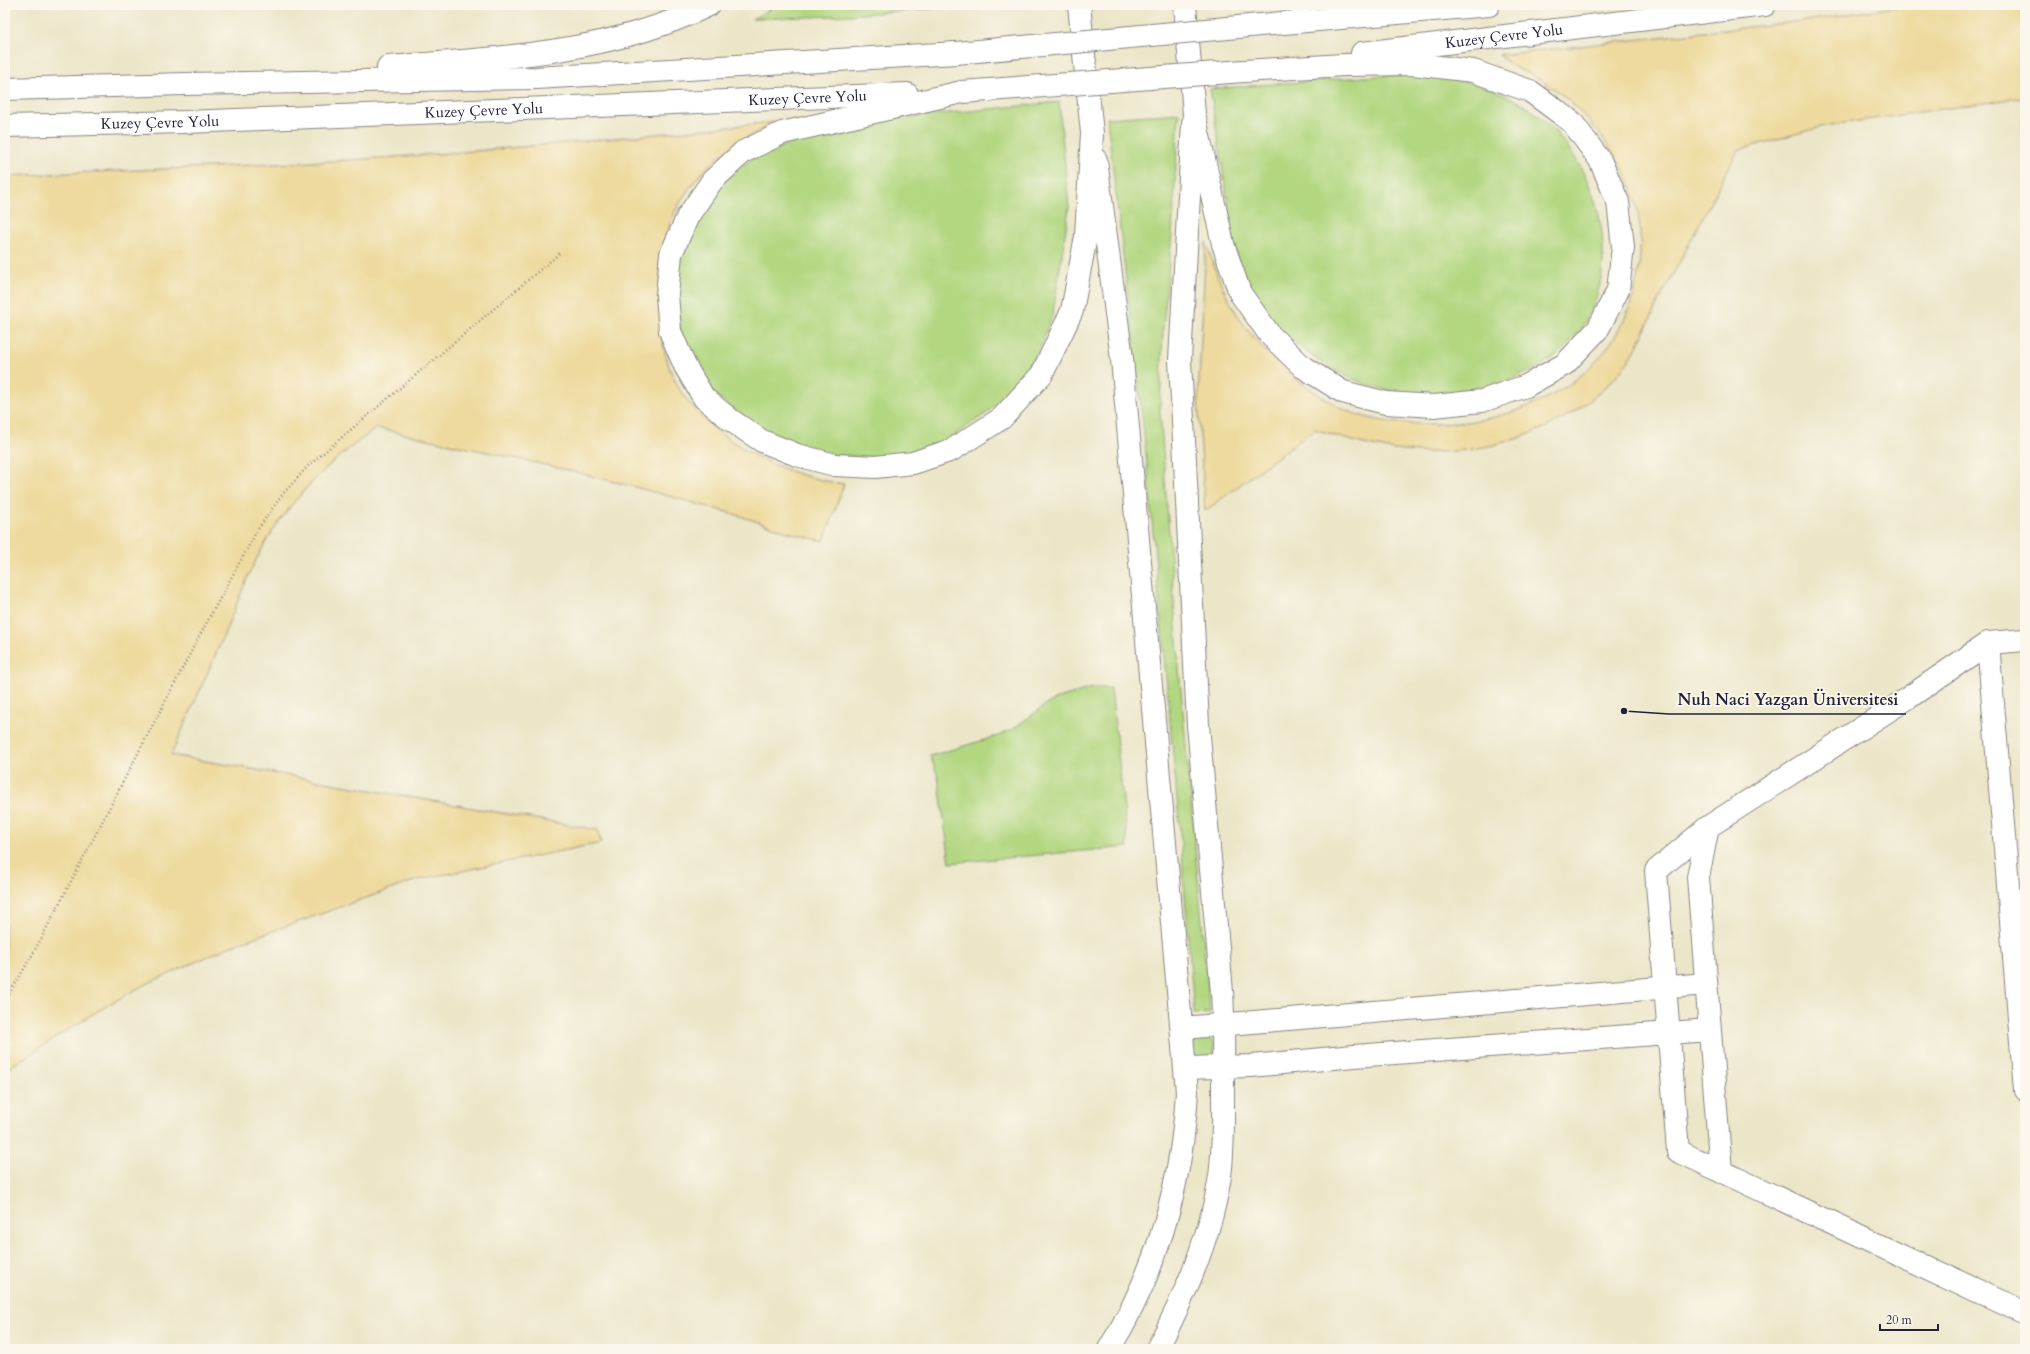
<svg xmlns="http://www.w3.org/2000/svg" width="2030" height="1354" font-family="Cardo,serif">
  <rect width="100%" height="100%" fill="#fbf7ec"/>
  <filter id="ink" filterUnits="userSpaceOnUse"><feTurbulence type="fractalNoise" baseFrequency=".025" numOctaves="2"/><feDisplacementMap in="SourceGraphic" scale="8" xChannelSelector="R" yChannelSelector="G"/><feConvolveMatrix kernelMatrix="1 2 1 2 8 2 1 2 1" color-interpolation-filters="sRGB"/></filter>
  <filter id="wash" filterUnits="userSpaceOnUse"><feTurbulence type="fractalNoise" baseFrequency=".012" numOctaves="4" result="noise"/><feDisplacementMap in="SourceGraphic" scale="16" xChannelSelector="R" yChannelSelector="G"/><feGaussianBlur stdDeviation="0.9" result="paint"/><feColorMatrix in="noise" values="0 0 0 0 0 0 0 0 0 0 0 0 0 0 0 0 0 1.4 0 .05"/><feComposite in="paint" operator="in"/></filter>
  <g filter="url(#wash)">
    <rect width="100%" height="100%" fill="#ece6c9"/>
    <!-- green -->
    <path fill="#b3d781" stroke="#6a7c5e" d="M778 5H980L836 16 752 19Z
      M1390 75C1435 75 1485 80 1524 105 1595 150 1632 265 1576 335 1552 366 1516 381 1478 387 1456 391 1436 395 1414 394 1350 390 1284 347 1251 292 1234 264 1232 229 1227 197 1221 161 1216 125 1210 89Z
      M1059 102 1069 208 1053 313 1040 348 1030 364 1006 394 988 412 947 440 906 454 885 457 827 455 758 430 705 386 680 331 675 278 688 232 724 179 753 158 806 137 880 120Z
      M1179 113 1172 234 1163 329 1160 411 1179 668 1210 1013 1194 1014 1181 843 1144 433 1107 118Z
      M1092 688H1111L1128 847 950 863 938 776 930 756 1001 735 1014 728 1047 704 1058 698Z
      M1200 1036 1208 1037 1215 1044 1213 1057 1193 1058 1192 1041Z"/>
    <!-- sand -->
    <path fill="#eeda9e" stroke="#887e6c" d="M1907 5H2025V97L1824 126 1738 150C1711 201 1685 252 1658 303 1649 321 1636 353 1624 367 1569 435 1473 462 1388 449 1363 445 1339 437 1315 429L1205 511 1198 401 1206 242C1224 303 1252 347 1303 384 1318 394 1332 404 1348 411 1374 422 1402 424 1430 424 1530 425 1627 373 1639 266 1643 232 1639 197 1622 168 1603 134 1579 105 1547 84 1530 72 1513 70 1499 55L1812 20Z
      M783 121C722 142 670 191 661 258 659 272 660 287 660 300 659 332 664 366 682 393 715 443 786 477 844 484L824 541 794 534 734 514 643 489 555 467 377 428C327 462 285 504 257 558 245 581 236 606 226 630 208 672 190 713 171 755L598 830 601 843 417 880 233 945 140 987 96 1012 5 1070V176C130 170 256 166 381 158 515 149 649 135 783 121Z"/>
  </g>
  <g filter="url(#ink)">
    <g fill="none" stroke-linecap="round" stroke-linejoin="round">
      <defs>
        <path id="minor" d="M1096 160 1122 359 1187 1092C1182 1183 1157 1271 1109 1349
          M2025 640 1988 643 1908 698 1708 827 1656 871 1678 1151 2025 1314
          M1988 643 2025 1090
          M1708 827 1698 877 1721 1172
          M1182 1028 1706 984
          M1185 1068 1251 1066 1354 1056 1710 1030
          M1157 1349C1185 1296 1211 1236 1220 1176 1224 1147 1223 1118 1223 1088 1223 1056 1224 1024 1222 992L1198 725 1180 360 1193 123"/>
        <g id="highway">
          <path d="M1185 5 1194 114 1223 244 1240 293 1270 335 1303 367 1343 392 1386 403 1434 406 1482 401 1526 386 1565 364 1598 329 1618 290 1623 247 1618 202 1600 160 1572 122 1530 91 1473 71 1413 64 1344 65 1244 71"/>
          <path d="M1249 26 1489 5"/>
          <path id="s1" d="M1362 53 1765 5"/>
          <path d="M388 67C495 58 610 54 709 5"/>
          <path d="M5 89 185 84 536 78 956 53"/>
          <path d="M962 92 782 133 743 152 712 181 688 216 671 254 667 295 670 331 685 366 704 398 732 421 762 441 797 455 835 465 875 467 913 463 952 450 1002 418 1042 374 1072 311 1086 236 1092 133 1079 5"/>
          <path id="s2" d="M5 126 186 122 907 94"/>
        </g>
      </defs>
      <!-- minor casing -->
      <use href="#minor" stroke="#878482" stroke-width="24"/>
      <!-- highway casing -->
      <use href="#highway" stroke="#878482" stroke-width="24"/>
      <!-- path -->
      <path stroke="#878482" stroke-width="2.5" stroke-dasharray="1 3" stroke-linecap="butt" d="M5 1001 34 952 201 633 258 529 282 495 308 466 560 253"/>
      <!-- minor -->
      <use href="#minor" stroke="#fff" stroke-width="22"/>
      <!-- highway -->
      <use href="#highway" stroke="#fff" stroke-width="22"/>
      <defs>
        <path id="highway-bridge" d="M956 53 1249 26
          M962 92 1244 71"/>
      </defs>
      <!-- highway-bridge casing -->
      <use href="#highway-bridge" stroke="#878482" stroke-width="24" stroke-linecap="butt"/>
      <!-- highway-bridge -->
      <use href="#highway-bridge" stroke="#fff" stroke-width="22"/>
    </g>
  </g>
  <g text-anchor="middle" stroke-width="3.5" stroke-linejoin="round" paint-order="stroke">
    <!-- street labels -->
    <g font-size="15" fill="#22223b" stroke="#fbf7ec">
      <text dy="5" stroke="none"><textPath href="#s1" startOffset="143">Kuzey Çevre Yolu</textPath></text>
      <text dy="5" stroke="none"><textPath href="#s2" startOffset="803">Kuzey Çevre Yolu</textPath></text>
      <text dy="5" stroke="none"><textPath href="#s2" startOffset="479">Kuzey Çevre Yolu</textPath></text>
      <text dy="5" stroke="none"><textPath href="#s2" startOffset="155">Kuzey Çevre Yolu</textPath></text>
    </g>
  </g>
  <!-- callouts -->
  <path fill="none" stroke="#22223b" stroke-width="1.5" d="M1624 711L1669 714H1906"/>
  <circle fill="#22223b" stroke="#fbf7ec" stroke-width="1.5" cx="1624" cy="711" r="4"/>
  <g font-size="16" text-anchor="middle" font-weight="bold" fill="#22223b" stroke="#fbf7ec" stroke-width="3.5" stroke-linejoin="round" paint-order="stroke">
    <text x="1788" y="705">Nuh Naci Yazgan Üniversitesi</text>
  </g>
  <!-- margin -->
  <rect width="2030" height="1354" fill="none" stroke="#fbf7ec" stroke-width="20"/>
  <!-- scale -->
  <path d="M1880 1324v6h58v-6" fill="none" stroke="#22223b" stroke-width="2"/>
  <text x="1886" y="1324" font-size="12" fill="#22223b" stroke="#fbf7ec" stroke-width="3" paint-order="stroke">20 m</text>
</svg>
